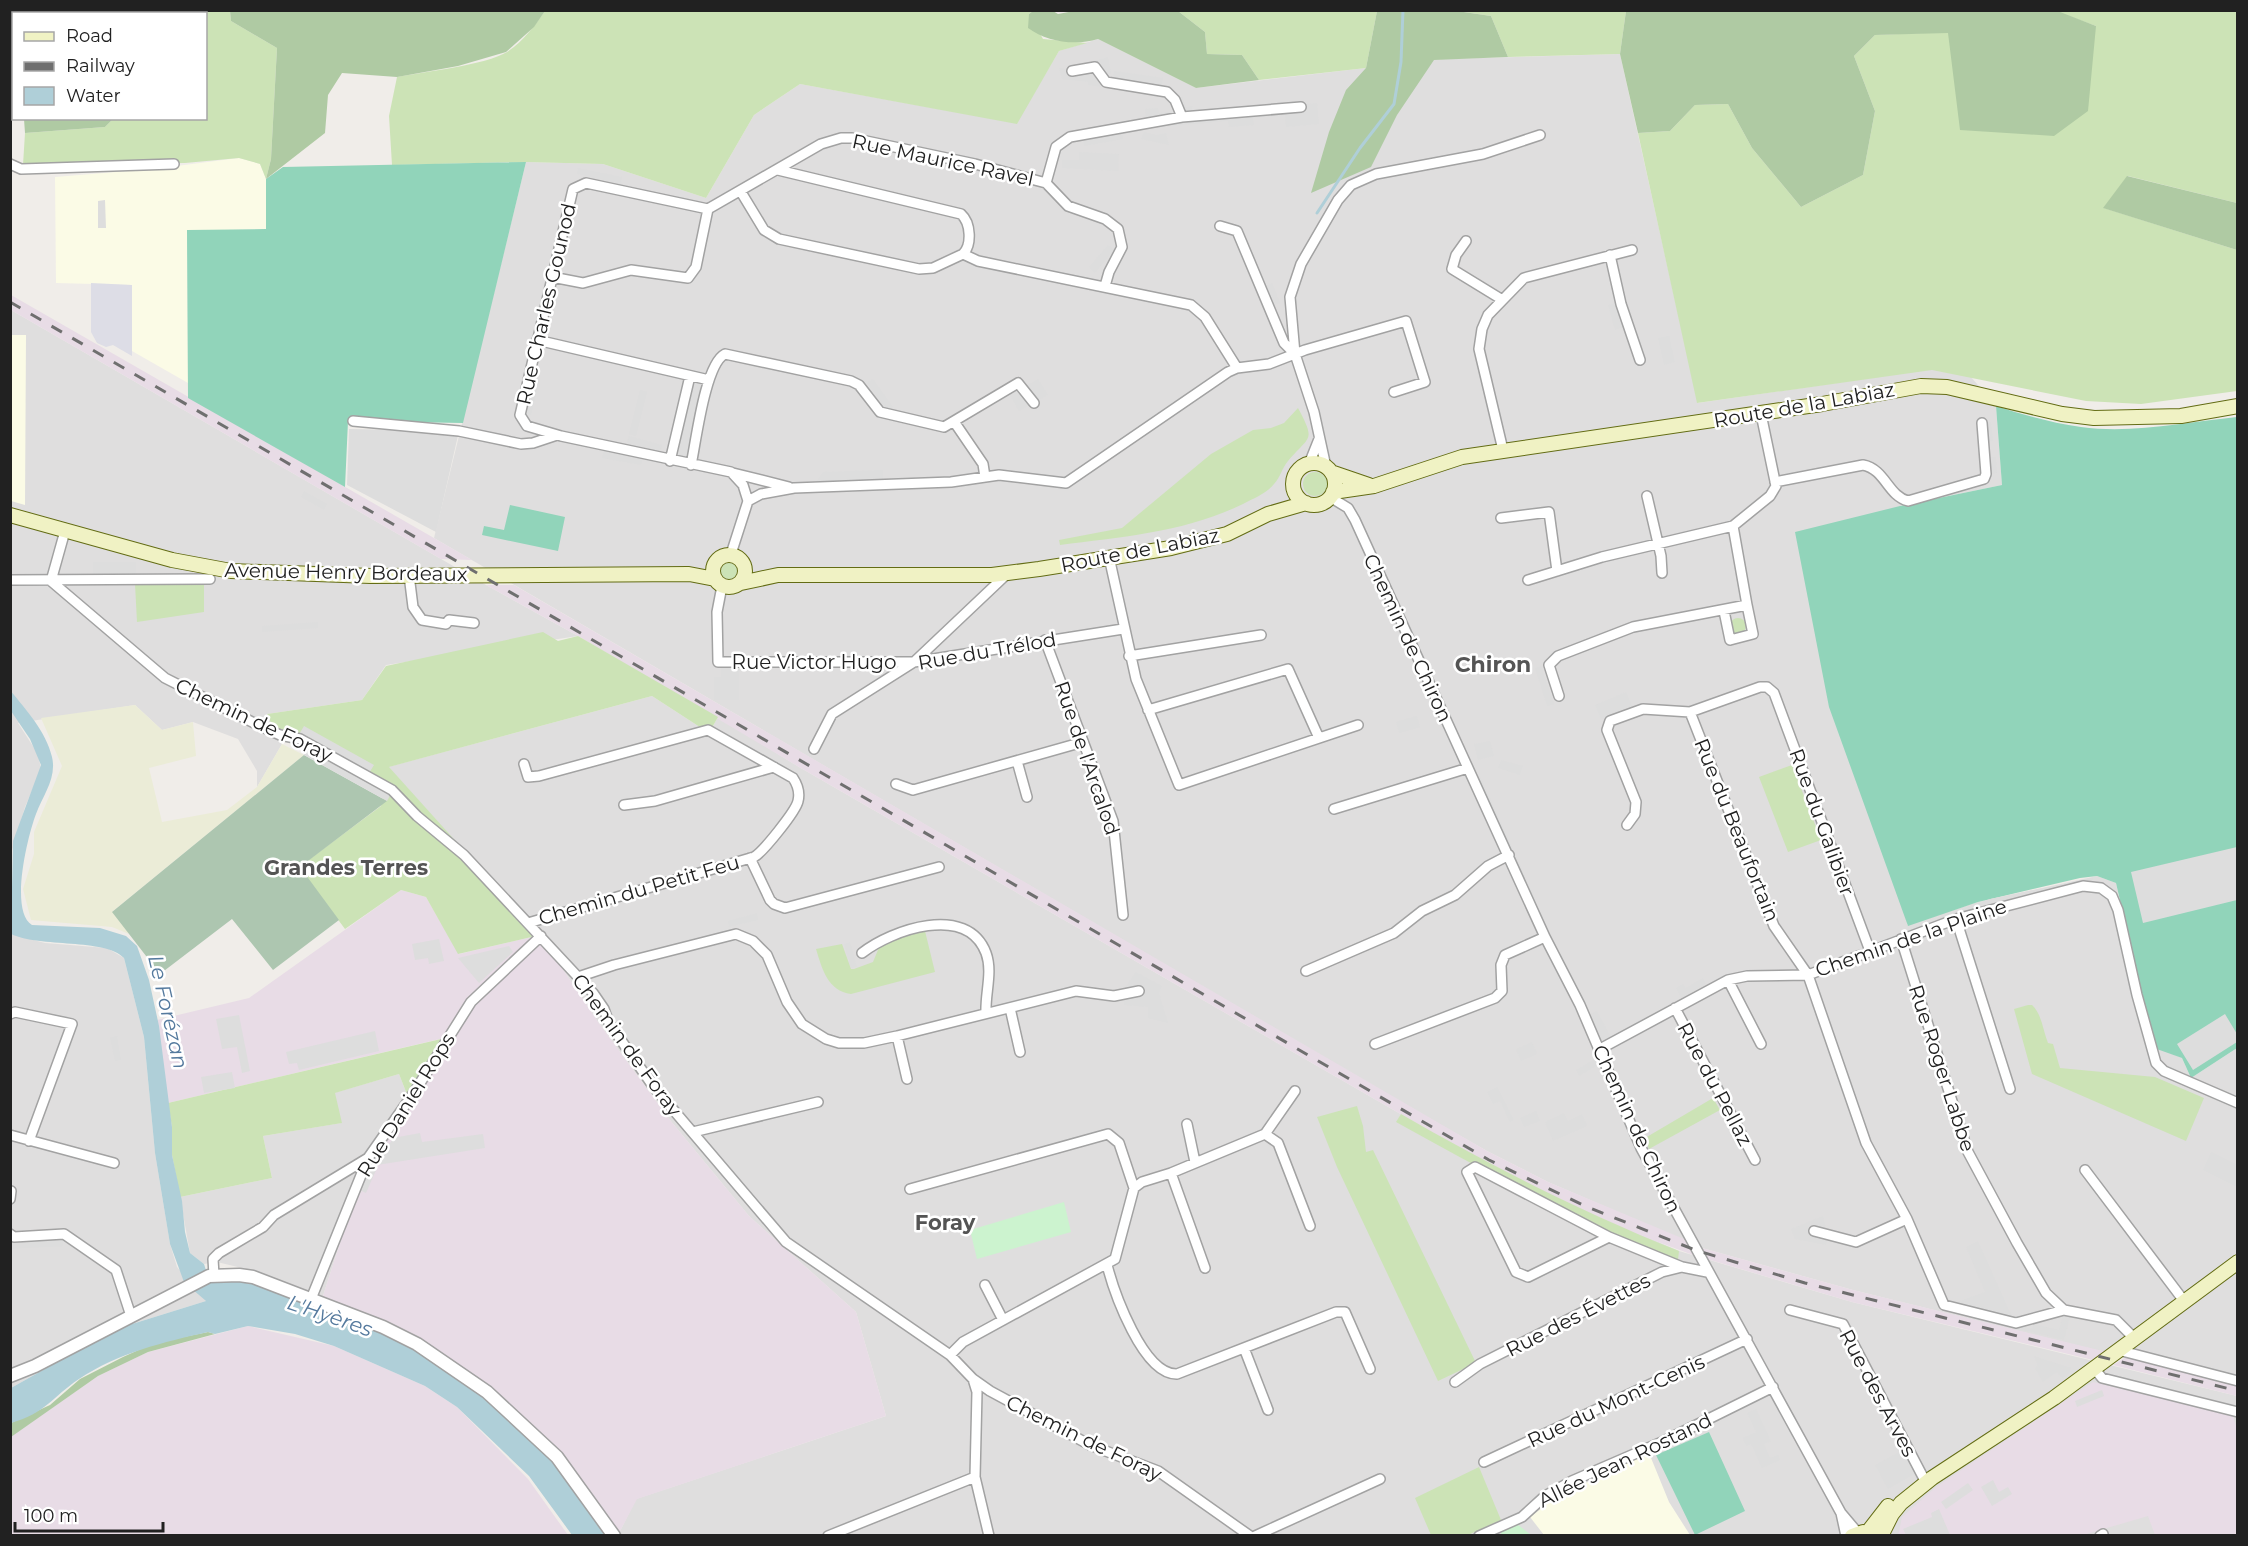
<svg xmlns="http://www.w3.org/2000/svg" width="2248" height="1546" font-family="Montserrat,sans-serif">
  <rect width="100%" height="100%" fill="#f0ede9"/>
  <!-- residential -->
  <path fill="#dfdede" d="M1098 39 1196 88 1442 59 1620 54 1698 403 1932 369 1971 377 1996 406 2002 485 1900 506 1907 925 1978 902 2097 876 2116 883 2128 938 2171 1053 2182 1058 2191 1078 2237 1048V1385L1853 1290 1702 1248 1548 1182 1487 1151 1404 1104 434 538 526 162 603 164 706 198 754 115 800 84 1016 123 1059 51Z
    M11 310 486 585 578 636 386 665 362 700 267 714 282 744 257 787V771L238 739 193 722 162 730 135 705 18 723 38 754 41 769 25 807 11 854Z
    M652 696 709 733 718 717 799 767 1482 1161 1546 1193 1679 1251 1852 1302 2237 1396V1535H620L619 1533 636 1499 886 1416 856 1312 749 1216 670 1120 598 1022 540 935 388 767Z
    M11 934 45 943 107 948 124 958 144 1037 155 1153 170 1244 177 1267 206 1301 116 1329 11 1388Z
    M399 1074 408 1097 348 1218 322 1299 246 1269 217 1262 204 1264 190 1253 180 1197 272 1178 263 1136 341 1123 334 1093Z"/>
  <!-- industrial -->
  <path fill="#e8dce6" d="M11 295 434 538 472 560 441 559 11 310Z
    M486 585H514L1487 1151 1548 1182 1684 1239 1693 1255 1613 1225 1482 1161 799 767 578 636Z
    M401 890 426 897 459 954 540 935 598 1022 670 1120 749 1216 856 1312 886 1416 637 1499 619 1533 571 1465 475 1376 440 1351 387 1321 322 1299 348 1218 408 1097 440 1039 168 1103 157 1020 249 998Z
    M1702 1248 1853 1290 2107 1352 2097 1361 1852 1302 1707 1259Z
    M248 1326 334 1346 425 1386 457 1407 528 1479 568 1535H11L10 1437 98 1376 148 1352Z
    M2126 1357 2237 1385V1396L2113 1365Z
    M2093 1382 2233 1416 2237 1429V1535H2155L2148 1516 2083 1535 1898 1536 1902 1517 1936 1487Z"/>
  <!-- education -->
  <path fill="#fbfbe6" d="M239 158 260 164 266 179V229L187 231 188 383 132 351V285L56 283 55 177 153 169Z
    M11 335H26L25 505 11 501Z
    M1649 1453 1669 1502 1690 1535H1544L1530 1517 1558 1496Z"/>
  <!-- farmland -->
  <path fill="#ebecd7" d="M135 705 162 730 193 722 196 756 149 768 162 822 227 810 257 787 282 744 304 755 113 911 129 934 112 927 31 920 23 889 34 854V832L62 766 41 718Z"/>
  <!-- grass -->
  <path fill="#cce3b6" d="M11 11H39L41 13 14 14 13 52 11 54Z
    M125 11H230L231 21 277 48 271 159 266 179 260 164 239 158 185 163 23 165 25 133 105 127 113 119 206 118V14H127Z
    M545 11H1033L1029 14 1043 39 1087 43 1059 51 1017 124 800 84 754 115 706 198 603 164 526 162 392 165 389 116 397 77C423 72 486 65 507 52 523 42 535 25 545 11Z
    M1178 11H1377L1366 68 1259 80 1242 55 1207 54 1205 32Z
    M1457 11H1626L1620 54 1508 57 1491 16Z
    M2055 11H2237V203L2128 176 2104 208 2237 250V391L2141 404 2086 401 1932 370 1697 403 1638 133 1670 131 1695 105 1728 104 1752 148 1801 207 1863 175 1875 111 1854 56 1875 35 2096 26Z
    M1298 408C1316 442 1310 435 1288 461 1282 468 1280 478 1274 484 1266 494 1254 498 1243 504 1186 532 1122 537 1060 545L1059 540 1122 528 1211 454 1253 430 1271 428 1284 423Z
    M1303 484a12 12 0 1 1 24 0a12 12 0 1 1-24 0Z
    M721 571a8 8 0 1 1 16 0a8 8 0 1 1-16 0Z
    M204 583V612L137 622 135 584Z
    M1730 626a8 8 0 1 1 16 0a8 8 0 1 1-16 0Z
    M543 632 558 641 578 636 718 717 709 733 652 696 389 767 540 935 458 954 426 897 401 890 345 929 299 867 381 806 386 781 299 734 273 727 267 714 362 700 386 666Z
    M1792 765 1821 840 1788 852 1759 777Z
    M925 931 935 972 851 994C828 991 822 969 816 949L842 944 851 969H854L873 962 880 945 886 942Z
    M2028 1005H2032C2042 1014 2043 1031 2048 1043L2053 1044 2060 1068 2155 1077 2204 1098 2186 1141 2032 1074 2014 1009Z
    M441 1039 408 1097 399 1074 335 1093 342 1123 263 1136 272 1178 180 1197 172 1155V1127L168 1103Z
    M1713 1098 1720 1110 1649 1149 1645 1138Z
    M1357 1106 1363 1126 1366 1152 1373 1150 1476 1363 1438 1381 1337 1167 1317 1117Z
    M1401 1114C1491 1166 1582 1212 1679 1251L1678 1260C1581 1222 1487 1173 1396 1122Z
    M1479 1467 1501 1520 1468 1535H1431L1415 1498Z"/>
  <!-- forest -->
  <path fill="#afcaa3" d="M125 10 127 13 41 14 39 11Z
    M2055 10 2096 26 2088 111 2054 136 1960 130 1948 33 1875 35 1854 56 1875 111 1863 175 1801 207 1752 148 1728 104 1695 105 1670 131 1638 133 1620 54 1626 11Z
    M230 11H545L534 27 506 52 458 66 397 77 342 73 328 95 325 133 266 179 271 159 277 48 231 21Z
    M1074 11H1178L1205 32 1207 54 1242 55 1259 80 1196 88 1098 39C1075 46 1047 42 1028 28L1029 14 1033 11H1053L1058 14Z
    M1377 11H1457L1491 16 1508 57 1434 60 1397 115 1371 167 1311 193 1329 132 1346 90 1366 68Z
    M24 119V118L113 119 105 127 25 133Z
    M2127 176 2237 203V250L2103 208Z
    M208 1332 215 1334 148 1352 98 1376 11 1437V1423L50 1405 80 1379 123 1357 154 1343Z"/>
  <!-- cemetery -->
  <path fill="#adc6b0" d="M304 755 387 801 300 867 339 920 273 970 232 919 160 974 112 912Z"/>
  <!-- park -->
  <path fill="#ccf3cf" d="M1064 1202 1071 1232 977 1259 970 1230Z
    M1517 1524 1531 1535H1502L1498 1529Z"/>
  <!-- pitch -->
  <path fill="#91d4ba" d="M526 162 463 423 348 421 345 487 188 398 187 230 266 229V179L283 167Z
    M1996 406C2024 415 2052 423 2081 427 2132 434 2187 422 2237 417V1048L2191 1078 2182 1058 2154 1048 2116 883 2097 876 2080 878 1978 902 1908 926 1829 707 1795 532 1900 506 2002 485Z
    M510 505 565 517 558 551 482 535 484 526 504 530Z
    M1709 1432 1745 1511 1695 1535 1656 1455Z"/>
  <!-- parking -->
  <path fill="#ddd" d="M1108 57 1111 73 1104 75 1102 87 1088 85V82L1062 79 1059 68 1067 69Z
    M1114 71 1163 78 1162 85 1113 78Z
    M1182 97 1186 107 1192 106 1193 115 1317 103 1319 124 1286 127 1285 115 1253 118 1254 125 1229 127 1228 121 1147 128 1145 109 1158 108 1159 113 1178 111V98Z
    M1122 132 1123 139 1084 146 1083 139Z
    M1144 132 1156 135 1166 133 1169 145 1141 139Z
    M1079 152 1119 154 1118 171 1062 168V160H1079Z
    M578 168 622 177 621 184 577 174Z
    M105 200 106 228H98V201Z
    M1108 245 1114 250 1095 273 1089 267Z
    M1272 283 1280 303 1273 305 1266 286Z
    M1616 303 1624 327 1615 330 1608 305Z
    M1669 336 1675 362 1664 365 1658 338Z
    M873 379 893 407 888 411 867 383Z
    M1038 379 1048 395 1019 411 1010 395Z
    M532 381 539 382 531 415 524 413Z
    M699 382 703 384 688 456 682 458 676 453 692 383Z
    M640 390 647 392 636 436 629 434Z
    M1991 422 1993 441 1988 442 1989 457H1996L1997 473 1986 474 1982 423Z
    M349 429 459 431 436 532 347 485Z
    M629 436 662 445 660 452 627 443Z
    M604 450 643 457 641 465 602 458Z
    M883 470V479L815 484 823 472Z
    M304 491 327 504 324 510 301 497Z
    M93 562H136V582H93Z
    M318 622V628L262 632V626Z
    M1541 666 1554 704 1547 706 1535 668Z
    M721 668H739V700H714V677H721Z
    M1626 692 1632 706 1601 719 1595 705Z
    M1417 716 1420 727 1399 733 1396 722Z
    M304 726 374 765 366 778 391 794 387 801 304 755 308 747 295 741Z
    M1490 741 1494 756 1478 760 1474 744Z
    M1501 760 1523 766 1520 775 1498 768Z
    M1480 776 1536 901 1534 902 1478 777Z
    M2237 847V900L2143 923 2131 872Z
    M2093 878V882L1993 903 1916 930 1915 927 1990 899Z
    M757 913 758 920 729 927 728 921Z
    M439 939 444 961 429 964 428 958 415 960 412 944Z
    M850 942 857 967 851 968 844 944Z
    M509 946 513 952 479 983 458 958Z
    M1136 972 1162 986 1159 993 1168 1023 1148 1018V1007L1124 1005V989Z
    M1703 978 1706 984 1681 998 1676 988 1683 984 1686 988Z
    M1597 1011 1612 1039 1601 1045 1586 1017Z
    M2225 1014 2237 1034V1042L2193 1070 2177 1044Z
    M239 1015 250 1071 242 1073 237 1047 222 1049 216 1019Z
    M375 1031 379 1051 299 1070 297 1063 289 1064 286 1052Z
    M117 1036 121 1060 115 1061 110 1038Z
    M69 1042 72 1044 40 1125 37 1124Z
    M1532 1042 1537 1054 1521 1061 1516 1049Z
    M1595 1059 1598 1065 1579 1076 1576 1070Z
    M232 1072 235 1088 204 1093 201 1077Z
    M1497 1087 1514 1120 1510 1122 1500 1101 1493 1104 1487 1092Z
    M1536 1111 1540 1121 1524 1127 1520 1118Z
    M1564 1113 1568 1121 1582 1114 1587 1126 1553 1141 1545 1122Z
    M420 1133 422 1142 483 1134 485 1148 377 1165 393 1138Z
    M2211 1152 2237 1165V1187L2203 1170Z
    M370 1165 377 1168 366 1193 359 1190Z
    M1823 1216 1828 1239 1826 1245 1795 1239 1791 1229Z
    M63 1239V1246L11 1249 10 1241Z
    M1978 1241 2013 1319 1952 1304 1985 1292 1966 1247Z
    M2063 1315 2070 1317 2064 1340 1993 1323V1319L2032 1329 2034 1324 2059 1330Z
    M2034 1356 2071 1368 2069 1374 2062 1378 2057 1372 2043 1382 2035 1368 2038 1366Z
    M2102 1390 2104 1396 2077 1407 2075 1401Z
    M1756 1409 1771 1441 1764 1444 1770 1458 1778 1455 1780 1460 1762 1468 1751 1444 1746 1446 1743 1438 1756 1432 1747 1413Z
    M1903 1450 1916 1473 1888 1489 1875 1465Z
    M1993 1480 1999 1492 2008 1487 2012 1494 1992 1506 1981 1487Z
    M1968 1483 1973 1490 1946 1509 1941 1502Z
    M1939 1509 1950 1535H1906L1903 1529 1932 1517 1931 1513Z"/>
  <!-- plaza -->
  <path fill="#dddde6" d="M91 283 132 285V356L113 345 106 347 97 343 91 332Z"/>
  <!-- water -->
  <path fill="#afcfd8" d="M10 690C26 710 46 731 52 757 57 778 43 795 36 814 28 835 9 911 32 925L100 928 126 936 137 946 149 980 159 1026 172 1127V1155L182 1201 185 1232 190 1253 204 1264 210 1283 237 1281 252 1284 372 1329 416 1350 485 1396 547 1453 610 1535H572L529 1476 457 1407 425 1386 334 1346 295 1334 248 1326 215 1334 208 1332C164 1342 118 1353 79 1379 52 1397 46 1413 11 1423V1388L116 1329 206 1301 184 1282 170 1244 155 1153 144 1037 124 958C105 938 40 948 11 934L13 841 41 765 30 739 11 711Z"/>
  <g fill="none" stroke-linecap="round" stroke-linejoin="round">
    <!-- stream -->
    <path stroke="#afcfd8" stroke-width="3" d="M1317 213 1360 148 1394 104 1401 62 1403 10"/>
    <defs>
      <path id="minor" d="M1072 71 1095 67 1106 82 1167 92 1175 100 1182 117
        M10 164 21 169 174 164
        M778 170 961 214C971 223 972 245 963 254
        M1046 183 1056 147 1070 137 1182 117 1301 107
        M741 192 764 230 779 239 919 269 933 268 963 254
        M708 209 586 183 573 189 520 415 527 426 561 436 731 472 743 485 748 501
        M708 209 821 144 841 138H852L975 164 1046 183 1068 206 1105 219 1118 229 1122 247 1109 272 1105 286
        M1220 226 1237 231 1284 343 1295 354
        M1466 241 1456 255 1452 269 1501 299
        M963 254 978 261 1191 305 1205 317 1237 368
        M1610 255 1621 304 1640 360
        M552 277 583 283 631 270 688 278 696 267 708 209
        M537 340 709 380
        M353 421 459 431 521 444 533 443 557 435
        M955 423 983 464 985 477
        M1503 450 1479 349 1482 329 1488 315 1524 278 1632 250
        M670 461 690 376
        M1309 464 1319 439
        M691 465C696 442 705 364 725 354L851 381 859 385 880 412 944 427 1018 383 1034 403
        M1326 467 1314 412 1295 354 1290 297 1301 264 1338 200 1351 185 1376 174 1483 154 1540 135
        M733 473 789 487
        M1775 482 1863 465C1885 469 1888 496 1908 501L1984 479 1986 474 1982 423
        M1647 496 1661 556 1662 573
        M1330 497 1348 508 1355 520 1545 937 1580 1005 1641 1148 1841 1513 1846 1536
        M1501 518 1549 512 1557 571
        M65 531 51 581 165 678 258 725 280 735 300 739 392 790 417 816 464 855 593 993 604 1009 609 1023 653 1086 786 1242 950 1355 973 1379 990 1391 1090 1445 1158 1471 1250 1536
        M731 554 748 501 761 494 794 488 951 482 999 475 1066 483 1228 372 1237 368 1269 364 1305 350 1406 321 1425 382 1394 392
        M1109 557 1136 679 1179 785 1358 725
        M409 575 413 607 422 620 446 624 449 620 474 623
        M10 580 210 579
        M1528 580 1602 557 1733 526
        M722 586 717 612 718 662H914L1008 573
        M1724 611 1730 640 1753 634 1747 605
        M1045 640 1113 821 1123 915
        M1129 656 1261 635
        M1559 696 1549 665 1558 656 1633 627 1747 605 1733 526 1770 496 1776 486 1761 414
        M1148 710 1288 669 1319 738
        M1690 712 1774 926 1808 975 1866 1143 1907 1219 1944 1305 2016 1323 2064 1310
        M814 749 832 714 914 662 1123 629
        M1017 761 1027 797
        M524 764 528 777 539 776 708 730 793 778C797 784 800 793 798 801 796 811 763 852 754 857L528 923
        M896 784 913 790 1083 742
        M624 805 655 801 774 767
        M1334 809 1468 768
        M1627 825 1635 814 1636 802 1607 730 1610 721 1643 709 1690 712 1760 687H1767L1774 693 1870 951
        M750 858 770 900 774 904 785 908 939 867
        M1956 919 2010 1089
        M1901 939 1968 1152 2017 1243 2046 1293 2064 1310 2116 1320 2134 1338
        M862 953C891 930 967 903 986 953 993 972 985 993 986 1013
        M1306 971 1394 933 1422 911 1455 895 1488 866 1509 855
        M578 977 614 965 736 934 753 941 767 955 787 1002 802 1024 826 1039 839 1043H864L897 1036 1076 991 1114 996 1139 991
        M1728 980 1761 1044
        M1010 1008 1020 1052
        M1675 1008 1755 1160
        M10 1014 15 1012 72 1024 29 1141
        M897 1036 907 1079
        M1375 1044 1495 998 1502 991 1501 965 1505 955 1545 937
        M1600 1049 1728 980 1747 976 1808 975 1956 919 2083 886 2101 888 2112 896 2118 910 2137 995 2156 1063 2164 1071 2238 1103
        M1187 1124 1195 1162
        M693 1132 818 1102
        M1265 1134 1278 1143 1310 1226
        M10 1135 114 1163
        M2085 1170 2184 1301
        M1171 1173 1205 1268
        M910 1189 1108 1134 1119 1143 1134 1188
        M10 1199 11 1191
        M1814 1231 1856 1242 1907 1219
        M10 1234 14 1237 64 1234 116 1270 131 1316
        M1609 1237 1475 1167 1467 1172 1516 1272 1528 1277 1609 1237 1682 1267
        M1107 1265C1114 1292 1143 1375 1177 1374L1336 1312H1345L1370 1369
        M214 1275 213 1259 219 1253 263 1227 274 1215 368 1158
        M985 1285 1003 1320
        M311 1299 368 1158 415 1091 471 1002 541 936
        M1790 1310 1843 1324 1923 1477
        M1244 1348 1268 1410
        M2118 1350 2238 1381
        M950 1355 963 1342 1115 1259 1134 1188 1142 1182 1171 1173 1265 1134 1295 1091
        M2094 1368 2102 1378 2238 1412
        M973 1379 977 1392 975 1477 989 1536
        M1455 1382 1480 1364 1662 1272 1682 1267 1707 1272
        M1484 1462 1747 1339
        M1841 1513 1858 1533
        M828 1536 975 1477
        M1255 1536 1380 1479
        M1479 1536 1522 1517 1545 1496 1572 1481 1662 1442 1773 1387
        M2100 1536 2103 1534"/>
      <path id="tertiary" d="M10 1376 35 1366 209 1276 239 1275 253 1277 383 1327 417 1344 487 1392 557 1457 614 1536"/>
      <path id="secondary" d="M44 14 48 10
        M10 40 14 38
        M1293 484a21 21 0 1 1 42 0a21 21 0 1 1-42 0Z
        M1331 472 1369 485
        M1333 492 1374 486 1462 457 1822 404 1921 386 1947 387 2062 414 2094 418 2181 416 2238 406
        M10 515 172 560 231 571 371 576 689 574 715 579
        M713 571a16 16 0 1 1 32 0a16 16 0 1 1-32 0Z
        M741 583 778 575H992L1039 569 1171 548 1227 534 1268 514 1306 503
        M1867 1533 1888 1506
        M1852 1536 1863 1532 1874 1536
        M1881 1536 1892 1514 1901 1503 1932 1478 2054 1398 2238 1262"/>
    </defs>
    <!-- minor casing -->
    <use href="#minor" stroke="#a2a2a2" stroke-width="12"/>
    <!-- tertiary casing -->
    <use href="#tertiary" stroke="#a2a2a2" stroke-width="15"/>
    <!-- secondary casing -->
    <use href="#secondary" stroke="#636c14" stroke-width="16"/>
    <!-- minor -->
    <use href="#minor" stroke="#fff" stroke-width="9"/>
    <!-- tertiary -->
    <use href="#tertiary" stroke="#fff" stroke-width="12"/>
    <!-- secondary -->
    <use href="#secondary" stroke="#f0f2c4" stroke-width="14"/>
    <!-- rail -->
    <path stroke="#6f6f6f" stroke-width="3" stroke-dasharray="12 12" stroke-linecap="butt" d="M10 302 1489 1160 1585 1206 1695 1250 1805 1283 2238 1391"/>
  </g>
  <g text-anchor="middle" stroke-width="5" stroke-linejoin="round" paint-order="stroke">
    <!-- street labels -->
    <g font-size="20" fill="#212121" stroke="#fff">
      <text transform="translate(943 160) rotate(12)" y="7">Rue Maurice Ravel</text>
      <text transform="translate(546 304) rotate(-77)" y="7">Rue Charles Gounod</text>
      <text transform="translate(1804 405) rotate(-10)" y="7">Route de la Labiaz</text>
      <text transform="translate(1140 550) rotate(-11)" y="7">Route de Labiaz</text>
      <text transform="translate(346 572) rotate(1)" y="7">Avenue Henry Bordeaux</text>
      <text transform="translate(1408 638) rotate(65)" y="7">Chemin de Chiron</text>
      <text transform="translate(987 651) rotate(-10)" y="7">Rue du Trélod</text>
      <text x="814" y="669">Rue Victor Hugo</text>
      <text transform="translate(254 720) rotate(25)" y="7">Chemin de Foray</text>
      <text transform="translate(1087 758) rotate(71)" y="7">Rue de l'Arcalod</text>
      <text transform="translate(1822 822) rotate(70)" y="7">Rue du Galibier</text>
      <text transform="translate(1737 830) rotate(68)" y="7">Rue du Beaufortain</text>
      <text transform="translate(639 890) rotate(-16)" y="7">Chemin du Petit Feu</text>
      <text transform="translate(1911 938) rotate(-19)" y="7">Chemin de la Plaine</text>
      <text transform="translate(627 1045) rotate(54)" y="7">Chemin de Foray</text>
      <text transform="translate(1942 1068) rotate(72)" y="7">Rue Roger Labbe</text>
      <text transform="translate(1715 1084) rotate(62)" y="7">Rue du Pellaz</text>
      <text transform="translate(406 1105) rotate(-58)" y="7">Rue Daniel Rops</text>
      <text transform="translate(1637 1129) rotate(65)" y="7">Chemin de Chiron</text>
      <text transform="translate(1578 1315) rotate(-27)" y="7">Rue des Évettes</text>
      <text transform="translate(1878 1393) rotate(62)" y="7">Rue des Arves</text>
      <text transform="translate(1616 1401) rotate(-25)" y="7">Rue du Mont-Cenis</text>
      <text transform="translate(1084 1438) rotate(26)" y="7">Chemin de Foray</text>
      <text transform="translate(1625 1460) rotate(-26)" y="7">Allée Jean Rostand</text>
    </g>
    <!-- neighbourhood labels -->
    <g font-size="21" font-weight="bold" fill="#545454" stroke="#fff">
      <text x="346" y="875">Grandes Terres</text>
      <text x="945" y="1230">Foray</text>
    </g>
    <!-- water labels -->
    <g font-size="21" font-style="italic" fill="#557a9e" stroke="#fff">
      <text transform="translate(168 1012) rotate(77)" y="7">Le Forézan</text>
      <text transform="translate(330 1316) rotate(19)" y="7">L'Hyères</text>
    </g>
    <!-- quarter labels -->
    <g font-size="22" font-weight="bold" fill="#545454" stroke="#fff">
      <text x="1493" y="672">Chiron</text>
    </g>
  </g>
  <!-- border -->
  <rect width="2248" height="1546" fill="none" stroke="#212121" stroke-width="24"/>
  <!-- legend -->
  <rect x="12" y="12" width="195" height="108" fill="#ffffff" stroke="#a6a6a6" stroke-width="1.5"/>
  <rect x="24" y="32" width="30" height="9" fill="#f0f2c4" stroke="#a6a6a6" stroke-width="1.5"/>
  <text x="66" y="42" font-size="18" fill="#212121">Road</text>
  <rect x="24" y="62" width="30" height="9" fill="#6f6f6f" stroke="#a6a6a6" stroke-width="1.5"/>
  <text x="66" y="72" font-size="18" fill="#212121">Railway</text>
  <rect x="24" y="87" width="30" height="18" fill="#afcfd8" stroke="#a6a6a6" stroke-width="1.5"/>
  <text x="66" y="102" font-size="18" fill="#212121">Water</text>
  <!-- scale -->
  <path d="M15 1522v9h148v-9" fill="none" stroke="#212121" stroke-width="3"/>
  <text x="24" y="1522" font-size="18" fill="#212121" stroke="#ffffff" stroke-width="4.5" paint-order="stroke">100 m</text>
</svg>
